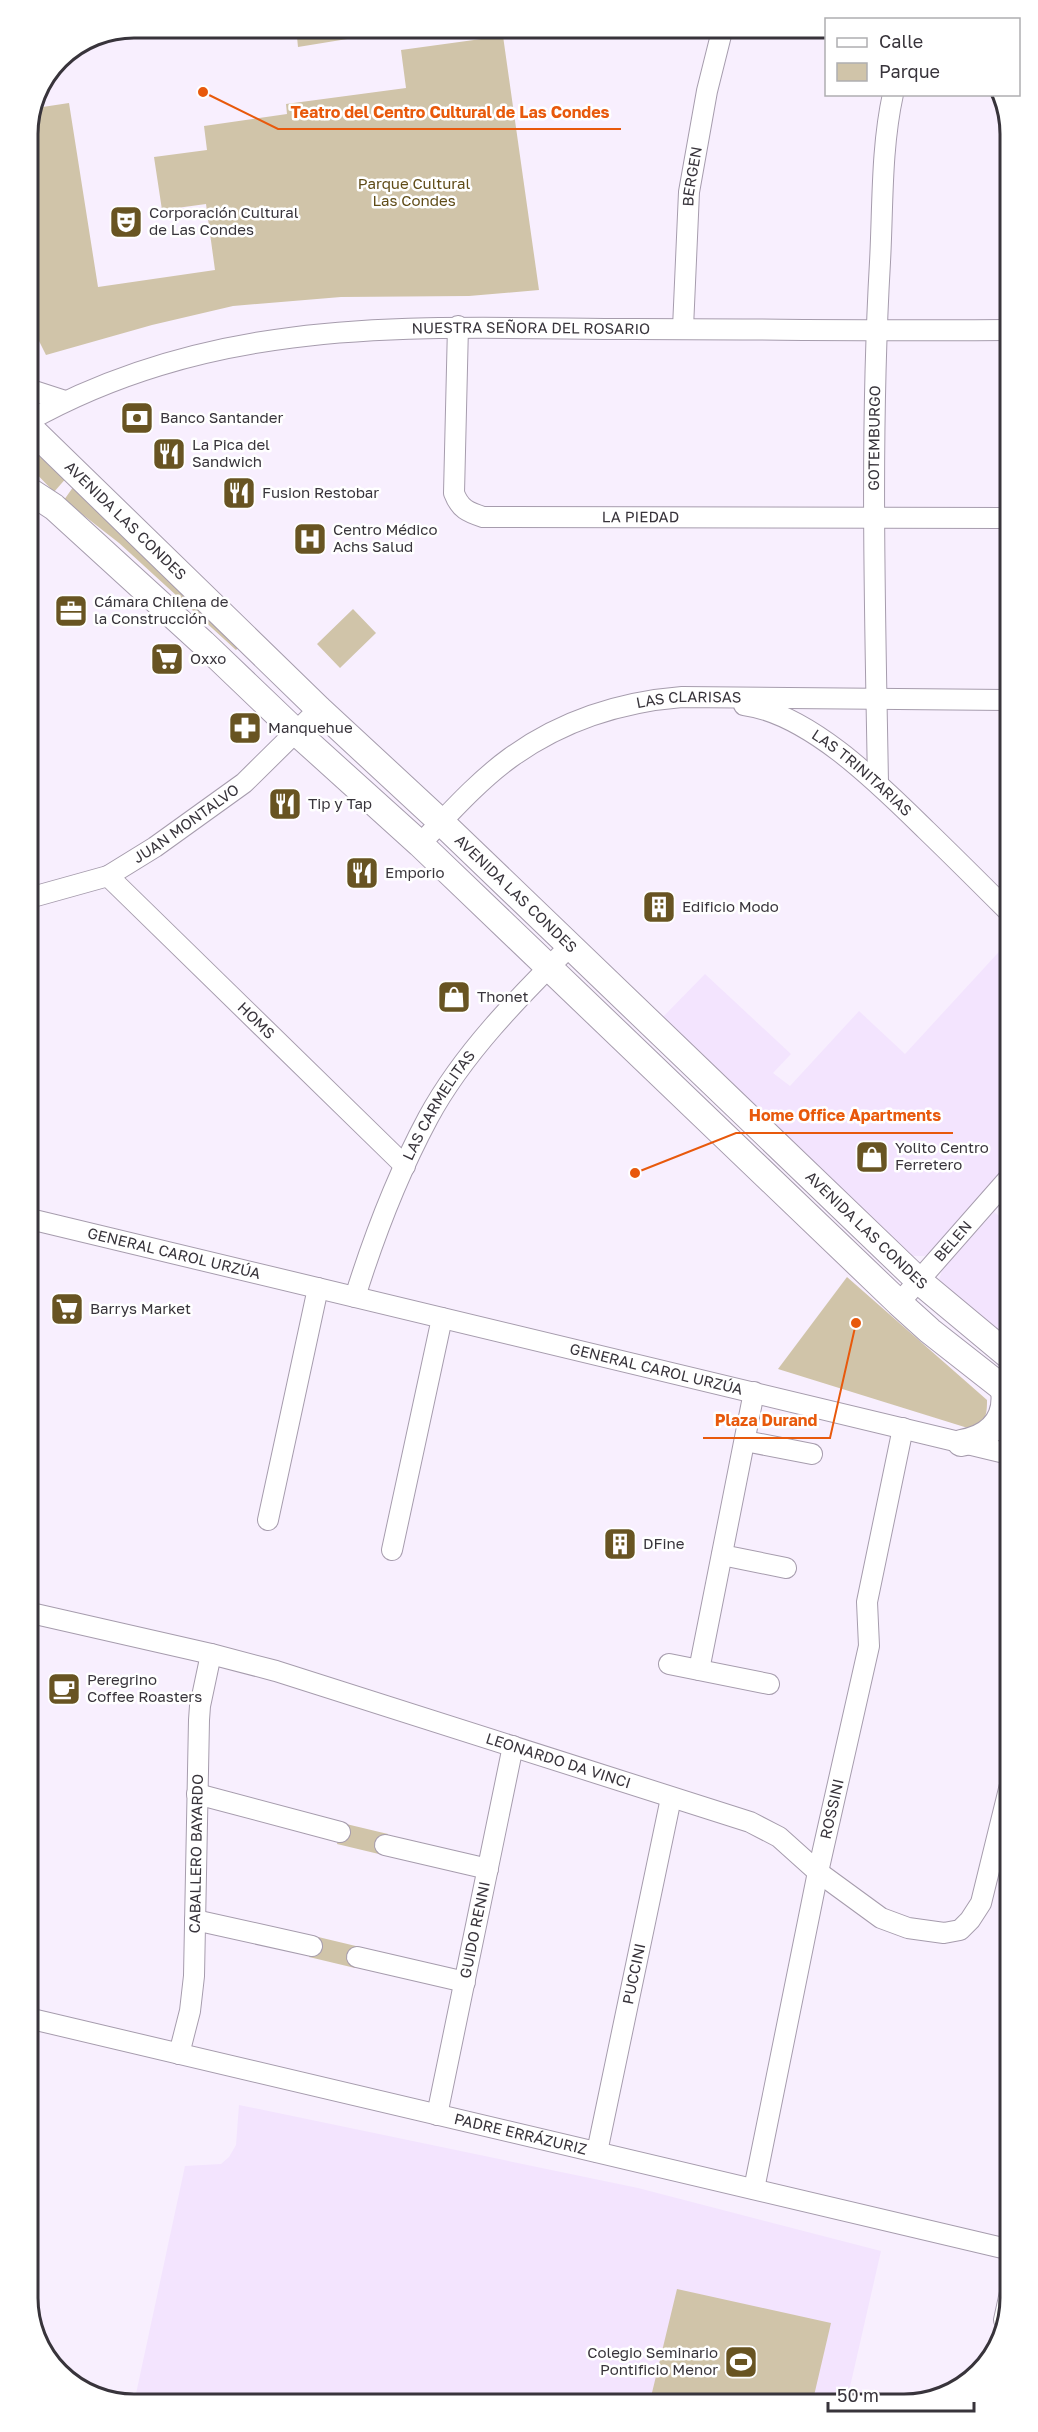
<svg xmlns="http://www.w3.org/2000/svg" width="1038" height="2432" font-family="'Golos Text',sans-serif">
  <rect width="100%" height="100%" fill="#f8effe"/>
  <!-- built -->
  <path fill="#f3e4fe" d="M1008 942V1164L931 1252 925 1256H912L661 1019 705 974 791 1054 773 1073 790 1086 859 1011 905 1054Z
    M994 1212 1008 1223 1009 1338 941 1284 939 1280 942 1270Z
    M239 2105 638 2188 881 2251 847 2400 142 2405 134 2403 185 2166 221 2164 229 2157 236 2145Z"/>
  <!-- green -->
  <path fill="#d0c4a9" d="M296 27H382L384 33 298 47Z
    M503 36 539 290 469 296 341 297 233 306 152 325 46 355 28 319 27 127 36 108 69 103 98 287 215 270 206 204 162 210 154 157 207 150 204 126 287 114 286 104 406 88 401 50Z
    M28 439 68 476 54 492 28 465Z
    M76 483 239 647 236 650 119 543 64 500Z
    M353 609 376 633 340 668 317 644Z
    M847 1277 987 1400C987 1415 986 1422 971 1429L778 1369Z
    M342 1823 388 1834 383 1855 337 1844Z
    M314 1936 360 1947 355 1968 309 1957Z
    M677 2289 831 2323 813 2400 650 2401Z"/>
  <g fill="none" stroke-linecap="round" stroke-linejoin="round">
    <defs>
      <g id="minor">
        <path id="s1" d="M458 326 454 493C460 509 468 512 483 517L1006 518"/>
        <path id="s2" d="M683 328 689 192 707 91 723 27"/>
        <path d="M28 389 65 401"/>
        <path id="s3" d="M28 421C222 313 419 328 632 329 756 329 881 331 1006 330"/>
        <path id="s4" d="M744 705C810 714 880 785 926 830 953 856 980 883 1007 910"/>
        <path id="s5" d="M878 783C875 609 870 435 880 262 883 206 881 149 893 94"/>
        <path id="s6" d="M420 844C448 815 477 782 510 758 561 721 620 702 682 697L1007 700"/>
        <path id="s7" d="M108 876 405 1166"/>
        <path id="s8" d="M29 898 108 876 155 847 244 783 319 709"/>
        <path id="s9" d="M30 1219 1009 1454"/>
        <path id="s10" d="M355 1297C374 1236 398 1174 428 1118 463 1053 519 997 571 945"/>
        <path id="s11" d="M899 1303 1008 1179"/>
        <path d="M745 1441 812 1454"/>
        <path d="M268 1520 318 1288"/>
        <path d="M392 1550 442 1318"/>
        <path d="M722 1555 786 1568"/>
        <path id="s12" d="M31 1613 211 1654 276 1671 750 1822 779 1837 818 1872 881 1918 908 1928 944 1933 960 1930 970 1920 981 1903 1010 1785"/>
        <path d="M669 1664 769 1684"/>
        <path d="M699 1670 754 1392"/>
        <path d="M197 1794 340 1832"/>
        <path d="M385 1845 488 1869"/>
        <path d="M195 1920 312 1946"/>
        <path d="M357 1957 465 1982"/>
        <path id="s13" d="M32 2019 1011 2250"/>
        <path id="s14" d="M179 2054 190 2011 194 1976 199 1720 200 1706 211 1654"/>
        <path id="s15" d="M437 2115 513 1746"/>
        <path id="s16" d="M597 2152 671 1798"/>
        <path id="s17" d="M754 2189 818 1872 869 1646 867 1602 903 1428"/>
        <path d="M1004 2320 1011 2288"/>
      </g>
      <g id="major">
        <path id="s18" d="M28 426 319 709 441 822 919 1281 1009 1356"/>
        <path d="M28 490 54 507 203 643 296 732 420 844 899 1303 930 1331 1009 1393"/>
        <path d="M961 1443C990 1438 1008 1420 1004 1390"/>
      </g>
    </defs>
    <!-- minor casing -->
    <use href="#minor" stroke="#a69cad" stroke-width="22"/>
    <!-- major casing -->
    <use href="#major" stroke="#a69cad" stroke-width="28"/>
    <!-- minor -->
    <use href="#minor" stroke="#fff" stroke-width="20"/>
    <!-- major -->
    <use href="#major" stroke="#fff" stroke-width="26"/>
  </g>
  <!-- icons -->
  <defs>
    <symbol id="theatre-square" viewBox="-11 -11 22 22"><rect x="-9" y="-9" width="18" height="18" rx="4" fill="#685422" stroke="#fff"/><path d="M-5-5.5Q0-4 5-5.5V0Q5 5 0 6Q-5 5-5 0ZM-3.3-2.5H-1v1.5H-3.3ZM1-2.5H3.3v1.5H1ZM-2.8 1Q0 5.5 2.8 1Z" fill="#fff"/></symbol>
    <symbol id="bank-square" viewBox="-11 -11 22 22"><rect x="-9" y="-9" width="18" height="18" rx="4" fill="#685422" stroke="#fff"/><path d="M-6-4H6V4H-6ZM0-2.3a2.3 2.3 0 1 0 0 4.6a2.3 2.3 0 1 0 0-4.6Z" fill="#fff"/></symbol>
    <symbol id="restaurant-square" viewBox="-11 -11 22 22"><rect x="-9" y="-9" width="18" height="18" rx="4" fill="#685422" stroke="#fff"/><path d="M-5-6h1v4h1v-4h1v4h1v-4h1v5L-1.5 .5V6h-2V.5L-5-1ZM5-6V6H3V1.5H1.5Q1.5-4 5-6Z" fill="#fff"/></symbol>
    <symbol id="hospital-square" viewBox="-11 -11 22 22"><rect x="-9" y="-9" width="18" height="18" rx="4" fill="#685422" stroke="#fff"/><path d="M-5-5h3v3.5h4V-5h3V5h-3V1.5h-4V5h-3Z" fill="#fff"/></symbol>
    <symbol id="office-square" viewBox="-11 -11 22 22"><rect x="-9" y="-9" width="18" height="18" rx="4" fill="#685422" stroke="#fff"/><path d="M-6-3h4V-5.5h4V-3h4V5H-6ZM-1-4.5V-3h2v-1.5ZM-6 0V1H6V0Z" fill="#fff"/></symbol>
    <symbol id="supermarket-square" viewBox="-11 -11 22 22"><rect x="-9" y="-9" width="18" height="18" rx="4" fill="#685422" stroke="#fff"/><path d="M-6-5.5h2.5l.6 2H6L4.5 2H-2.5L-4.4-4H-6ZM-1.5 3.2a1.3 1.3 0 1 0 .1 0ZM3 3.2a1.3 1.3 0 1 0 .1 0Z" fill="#fff"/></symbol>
    <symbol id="pharmacy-square" viewBox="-11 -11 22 22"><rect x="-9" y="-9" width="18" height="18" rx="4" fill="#685422" stroke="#fff"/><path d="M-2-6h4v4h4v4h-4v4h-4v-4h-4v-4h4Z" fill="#fff"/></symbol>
    <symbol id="building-square" viewBox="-11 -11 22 22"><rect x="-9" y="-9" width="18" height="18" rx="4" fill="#685422" stroke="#fff"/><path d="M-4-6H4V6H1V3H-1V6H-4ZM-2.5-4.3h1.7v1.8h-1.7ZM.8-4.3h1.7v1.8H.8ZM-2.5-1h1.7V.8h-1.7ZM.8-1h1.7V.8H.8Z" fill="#fff"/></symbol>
    <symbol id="shop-square" viewBox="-11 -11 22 22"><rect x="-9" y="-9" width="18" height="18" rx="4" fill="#685422" stroke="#fff"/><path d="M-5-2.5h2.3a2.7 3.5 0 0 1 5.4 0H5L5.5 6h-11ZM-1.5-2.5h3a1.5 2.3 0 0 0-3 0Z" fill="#fff"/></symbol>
    <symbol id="cafe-square" viewBox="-11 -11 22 22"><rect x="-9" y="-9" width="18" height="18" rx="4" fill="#685422" stroke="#fff"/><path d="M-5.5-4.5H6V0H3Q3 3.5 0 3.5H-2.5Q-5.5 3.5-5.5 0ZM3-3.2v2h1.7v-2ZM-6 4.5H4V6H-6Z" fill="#fff"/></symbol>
    <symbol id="stadium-square" viewBox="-11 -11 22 22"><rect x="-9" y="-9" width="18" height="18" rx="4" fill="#685422" stroke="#fff"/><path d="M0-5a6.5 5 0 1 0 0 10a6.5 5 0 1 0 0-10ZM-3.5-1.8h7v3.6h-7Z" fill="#fff"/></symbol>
  </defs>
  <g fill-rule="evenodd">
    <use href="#theatre-square" x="107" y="203" width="38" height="38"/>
    <use href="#bank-square" x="118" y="399" width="38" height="38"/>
    <use href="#restaurant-square" x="150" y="435" width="38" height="38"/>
    <use href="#restaurant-square" x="220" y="474" width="38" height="38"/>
    <use href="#hospital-square" x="291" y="520" width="38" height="38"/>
    <use href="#office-square" x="52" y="592" width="38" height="38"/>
    <use href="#supermarket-square" x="148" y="640" width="38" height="38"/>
    <use href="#pharmacy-square" x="226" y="709" width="38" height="38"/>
    <use href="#restaurant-square" x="266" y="785" width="38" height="38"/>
    <use href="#restaurant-square" x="343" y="854" width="38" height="38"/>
    <use href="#building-square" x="640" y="888" width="38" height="38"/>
    <use href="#shop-square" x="435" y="978" width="38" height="38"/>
    <use href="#shop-square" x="853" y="1138" width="38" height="38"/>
    <use href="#supermarket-square" x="48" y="1290" width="38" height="38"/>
    <use href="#building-square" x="601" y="1525" width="38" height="38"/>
    <use href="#cafe-square" x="45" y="1670" width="38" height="38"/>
    <use href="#stadium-square" x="722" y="2343" width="38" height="38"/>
  </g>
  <g text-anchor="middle" stroke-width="5" stroke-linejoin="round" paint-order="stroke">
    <!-- street labels -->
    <g font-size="15" fill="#38343b" stroke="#fff">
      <text dy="5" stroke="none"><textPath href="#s2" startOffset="152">BERGEN</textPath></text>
      <text dy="5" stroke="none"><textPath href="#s3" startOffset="518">NUESTRA SEÑORA DEL ROSARIO</textPath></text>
      <text dy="5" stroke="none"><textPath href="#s5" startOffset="345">GOTEMBURGO</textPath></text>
      <text dy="5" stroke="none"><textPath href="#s1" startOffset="364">LA PIEDAD</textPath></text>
      <text dy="5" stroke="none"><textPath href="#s18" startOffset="136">AVENIDA LAS CONDES</textPath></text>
      <text dy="5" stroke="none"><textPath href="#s6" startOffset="316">LAS CLARISAS</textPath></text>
      <text dy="5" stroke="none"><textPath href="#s4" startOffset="138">LAS TRINITARIAS</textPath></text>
      <text dy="5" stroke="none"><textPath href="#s8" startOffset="176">JUAN MONTALVO</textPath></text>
      <text dy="5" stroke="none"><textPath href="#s18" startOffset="676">AVENIDA LAS CONDES</textPath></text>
      <text dy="5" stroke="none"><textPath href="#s7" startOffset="207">HOMS</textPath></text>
      <text dy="5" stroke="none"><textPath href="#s10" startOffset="210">LAS CARMELITAS</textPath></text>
      <text dy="5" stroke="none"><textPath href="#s18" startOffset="1162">AVENIDA LAS CONDES</textPath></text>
      <text dy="5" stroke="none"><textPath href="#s11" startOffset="82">BELEN</textPath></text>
      <text dy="5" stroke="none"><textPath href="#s9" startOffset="148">GENERAL CAROL URZÚA</textPath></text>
      <text dy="5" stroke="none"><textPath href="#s9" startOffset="644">GENERAL CAROL URZÚA</textPath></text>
      <text dy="5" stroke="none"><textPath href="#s12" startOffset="548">LEONARDO DA VINCI</textPath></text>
      <text dy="5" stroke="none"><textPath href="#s17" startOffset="388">ROSSINI</textPath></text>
      <text dy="5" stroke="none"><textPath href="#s14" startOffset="202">CABALLERO BAYARDO</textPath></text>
      <text dy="5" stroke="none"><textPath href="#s15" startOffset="189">GUIDO RENNI</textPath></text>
      <text dy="5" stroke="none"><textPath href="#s16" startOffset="182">PUCCINI</textPath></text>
      <text dy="5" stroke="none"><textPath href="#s13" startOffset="502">PADRE ERRÁZURIZ</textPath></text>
    </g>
    <!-- park labels -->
    <g font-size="15" fill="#604c18" stroke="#fff">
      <text x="414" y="189">Parque Cultural<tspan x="414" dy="17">Las Condes</tspan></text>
    </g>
    <!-- poi labels -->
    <g font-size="15" fill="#38343b" stroke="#fff" text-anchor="start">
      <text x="149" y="218">Corporación Cultural<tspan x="149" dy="17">de Las Condes</tspan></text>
      <text x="160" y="423">Banco Santander</text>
      <text x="192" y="450">La Pica del<tspan x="192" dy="17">Sandwich</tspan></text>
      <text x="262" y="498">Fusion Restobar</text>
      <text x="333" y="535">Centro Médico<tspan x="333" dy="17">Achs Salud</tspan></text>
      <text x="94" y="607">Cámara Chilena de<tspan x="94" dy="17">la Construcción</tspan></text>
      <text x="190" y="664">Oxxo</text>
      <text x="268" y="733">Manquehue</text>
      <text x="308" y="809">Tip y Tap</text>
      <text x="385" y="878">Emporio</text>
      <text x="682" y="912">Edificio Modo</text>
      <text x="477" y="1002">Thonet</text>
      <text x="895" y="1153">Yolito Centro<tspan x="895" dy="17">Ferretero</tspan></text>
      <text x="90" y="1314">Barrys Market</text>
      <text x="643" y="1549">DFine</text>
      <text x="87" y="1685">Peregrino<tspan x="87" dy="17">Coffee Roasters</tspan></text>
      <text x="718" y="2358" text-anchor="end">Colegio Seminario<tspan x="718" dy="17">Pontificio Menor</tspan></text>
    </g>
  </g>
  <!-- crop -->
  <path d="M0 0H1038V2432H0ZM134 38H904A96 96 0 0 1 1000 134V2298A96 96 0 0 1 904 2394H134A96 96 0 0 1 38 2298V134A96 96 0 0 1 134 38Z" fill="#fff" fill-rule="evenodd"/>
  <path fill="none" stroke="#38343b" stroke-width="3" d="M134 38H904A96 96 0 0 1 1000 134V2298A96 96 0 0 1 904 2394H134A96 96 0 0 1 38 2298V134A96 96 0 0 1 134 38Z"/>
  <!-- callouts -->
  <path fill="none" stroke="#e8590c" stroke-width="2" d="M203 92L278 129H621M635 1173L736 1133H953M856 1323L830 1438H703"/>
  <g fill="#e8590c" stroke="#fff" stroke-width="2">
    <circle cx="203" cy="92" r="6"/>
    <circle cx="635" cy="1173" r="6"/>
    <circle cx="856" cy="1323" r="6"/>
  </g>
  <g font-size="16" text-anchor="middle" font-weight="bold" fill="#e8590c" stroke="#fff" stroke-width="5" stroke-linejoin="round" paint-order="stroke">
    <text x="450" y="118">Teatro del Centro Cultural de Las Condes</text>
    <text x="845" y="1121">Home Office Apartments</text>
    <text x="766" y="1426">Plaza Durand</text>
  </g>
  <!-- legend -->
  <rect x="825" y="18" width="195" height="78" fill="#ffffff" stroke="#afaeb1" stroke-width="1.5"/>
  <rect x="837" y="38" width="30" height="9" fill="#ffffff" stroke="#afaeb1" stroke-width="1.5"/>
  <text x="879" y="48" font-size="18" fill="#38343b">Calle</text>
  <rect x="837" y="63" width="30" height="18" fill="#d0c4a9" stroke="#afaeb1" stroke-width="1.5"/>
  <text x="879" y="78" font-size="18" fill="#38343b">Parque</text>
  <!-- scale -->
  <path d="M828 2402v9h146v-9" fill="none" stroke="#38343b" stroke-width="3"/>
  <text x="837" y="2402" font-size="18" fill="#38343b" stroke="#ffffff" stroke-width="4.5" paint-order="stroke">50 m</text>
</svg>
